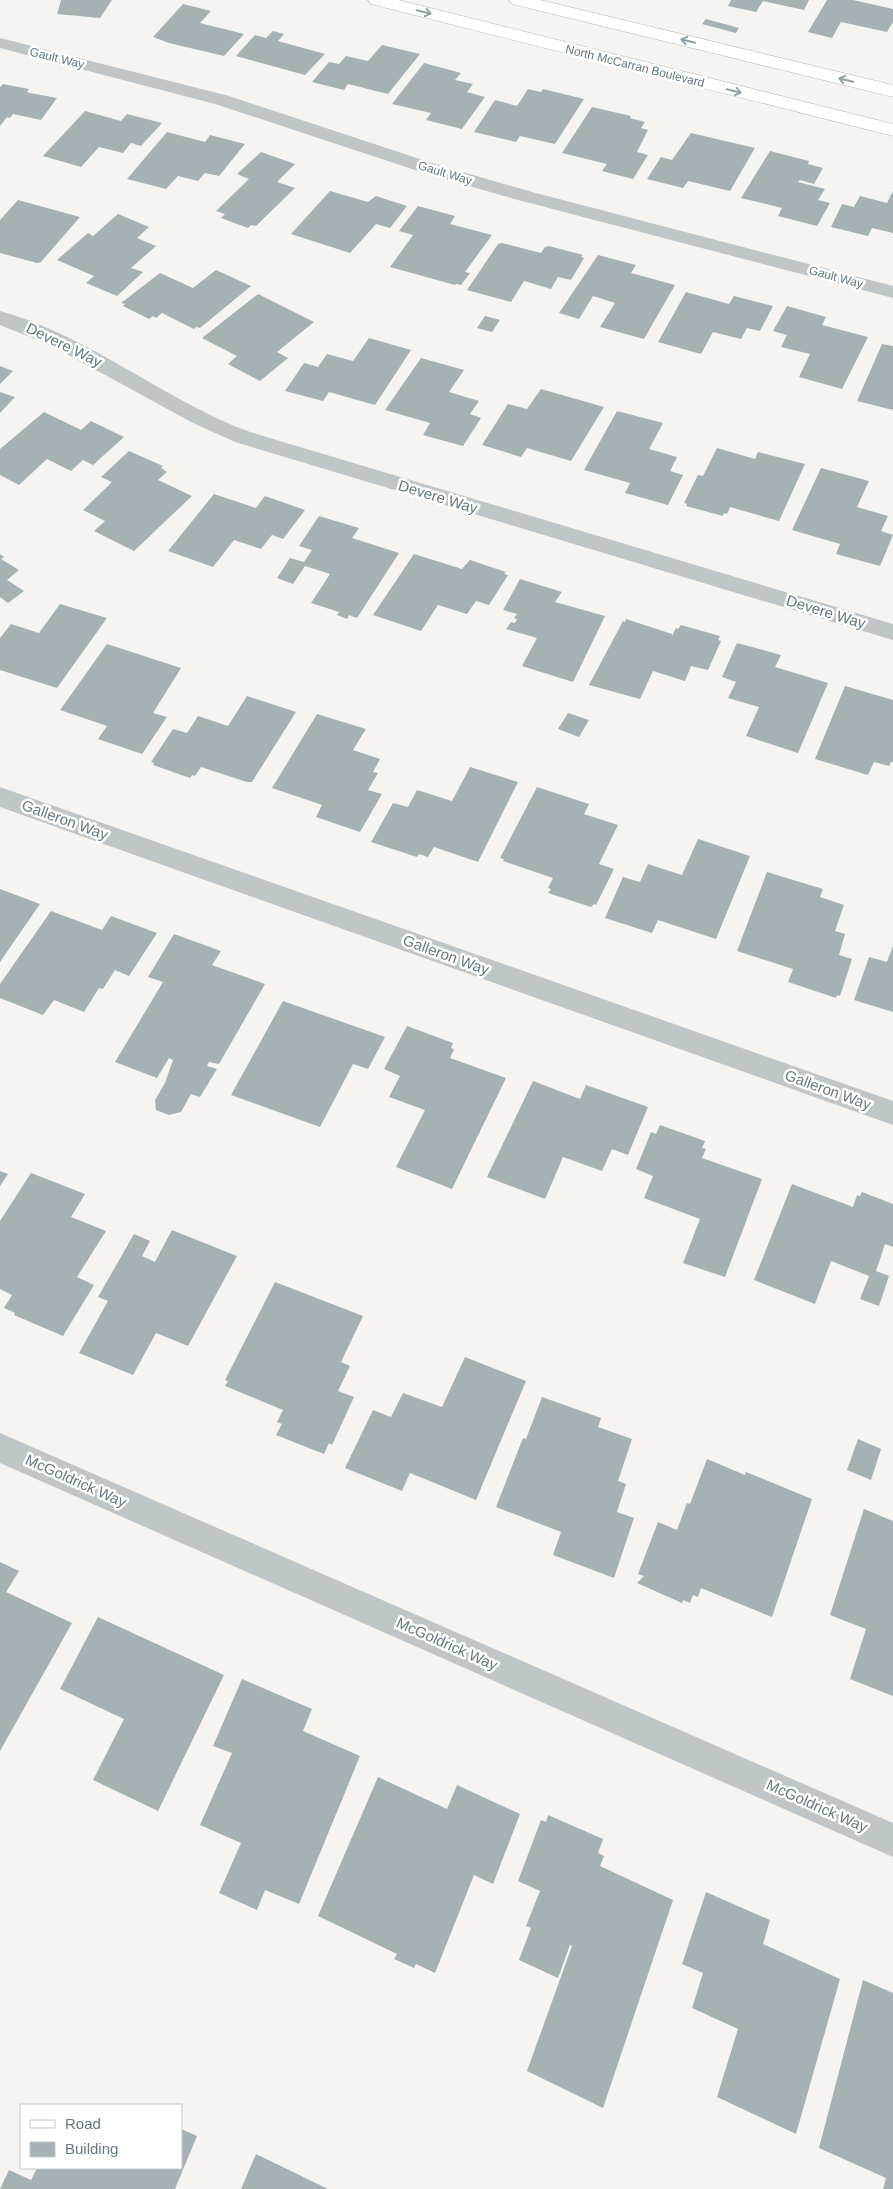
<svg xmlns="http://www.w3.org/2000/svg" width="893" height="2189" font-family="Arial,sans-serif">
  <rect width="100%" height="100%" fill="#f5f4f1"/>
  <!-- building -->
  <path fill="#a6b1b4" d="M61 0H112L100 18 57 14Z
    M731 0H809L804 10 763 1 756 12 728 6Z
    M827 0H853L893 9V22L887 32 841 22 832 38 808 32Z
    M183 4 211 11 200 23 244 34 224 56 169 43 153 37Z
    M706 19 739 28 736 33 702 24Z
    M273 31 284 34 278 41 325 54 305 75 236 56 255 35 266 38Z
    M382 45 420 54 388 94 348 84 344 90 312 82 329 62 339 64 346 56 368 61Z
    M424 63 461 73 455 80 473 84 467 92 485 97 462 129 426 120 431 113 392 104Z
    M3 84 29 89 27 92 30 93 57 98 41 120 13 114 10 118 7 117 0 126V87Z
    M528 89 541 92 543 89 584 99 555 144 520 136 516 142 474 132 495 100 517 106Z
    M592 107 631 116 630 118 645 122 641 128 648 130 637 152 648 155 633 179 602 171 607 164 562 153Z
    M85 111 121 121 127 114 162 123 141 146 131 143 123 153 99 147 81 167 43 156Z
    M167 132 205 142 210 135 245 144 219 176 205 173 198 181 178 176 166 189 127 179Z
    M691 133 755 148 730 191 688 181 683 188 647 179 661 157 672 160Z
    M770 151 809 161 808 164 823 168 814 184 800 180 798 182 825 189 818 200 830 203 817 226 778 216 782 208 741 198Z
    M261 152 295 164 277 182 295 188 256 226 251 225 248 228 221 218 225 214 216 211 249 179 237 174Z
    M330 191 368 202 376 196 407 206 390 228 376 224 350 253 291 234Z
    M893 191V233L872 228 868 236 831 227 842 204 854 207 860 196 887 203Z
    M18 200 80 217 41 262 37 263 0 253V220Z
    M418 206 455 216 450 224 492 235 465 272 470 273 461 285 456 284 455 285 390 267 413 235 399 231Z
    M118 214 149 227 137 238 156 246 131 268 143 272 117 296 86 283 94 276 57 260 88 233 93 236Z
    M502 243 541 253 545 247 549 246 583 255 581 257 584 258 571 280 558 277 551 289 524 281 511 302 467 290 498 244Z
    M598 255 636 265 631 273 675 285 644 339 600 327 615 303 593 296 579 319 559 313Z
    M216 270 251 286 200 328 196 327 194 329 162 313 156 318 153 316 149 319 123 306 125 304 121 303 160 273 193 288Z
    M686 292 729 304 734 296 773 306 760 331 747 328 741 339 713 332 701 354 658 342Z
    M258 294 314 322 277 352 288 358 260 381 228 364 237 356 202 338Z
    M787 306 826 317 822 325 868 337 842 389 799 377 810 354 781 347 787 335 773 331Z
    M485 316 500 320 492 332 477 328Z
    M369 338 411 350 375 405 329 392 323 401 285 391 304 363 318 367 327 354 353 361Z
    M882 344 893 346V410L857 401Z
    M421 358 464 370 449 392 479 401 470 414 481 418 463 446 423 435 430 423 385 410Z
    M0 366 13 371 0 384Z
    M541 389 604 407 571 461 527 448 521 457 482 445 508 404 527 409Z
    M0 392 15 397 0 413Z
    M617 411 663 423 649 449 677 457 670 471 683 475 668 505 625 493 630 483 584 470Z
    M44 412 81 430 91 421 124 437 93 465 83 460 71 471 47 459 19 485 0 475V449Z
    M717 448 755 459 758 452 805 464 779 521 730 507 727 514 724 513 723 516 686 506 687 504 684 503 698 475 703 476Z
    M129 451 163 466 161 468 167 472 158 480 192 496 134 551 94 531 105 521 83 510 112 482 101 477Z
    M821 468 869 481 857 507 888 516 881 531 893 535 880 566 836 554 840 544 792 530Z
    M214 494 256 508 265 496 305 510 283 539 272 535 261 549 234 540 213 567 168 551Z
    M319 516 359 528 352 538 399 553 357 618 349 615 347 619 337 615 339 612 311 603 330 574 305 566 293 584 277 578 290 558 304 562 312 550 299 546Z
    M0 554 4 557 1 559 19 570 7 580 24 591 8 603 0 597Z
    M414 554 462 569 470 560 506 572 504 574 508 575 489 605 476 601 467 614 438 605 421 631 373 615Z
    M520 579 562 592 555 602 605 616 573 682 522 666 537 638 506 629 511 622 515 623 517 619 514 618 517 614 503 610Z
    M60 604 107 618 57 688 0 670V638L11 624 39 633Z
    M626 619 672 634V636L676 628 678 629 681 625 720 636 718 640 721 641 708 670 691 666 685 681 653 671 640 699 589 685 623 621 625 622Z
    M737 643 781 655 775 667 828 683 798 753 746 736 759 707 728 698 736 682 722 677Z
    M107 644 181 668 153 713 167 717 142 754 98 739 107 726 60 710Z
    M845 686 893 700V762H891L889 766 874 762 868 775 815 759Z
    M247 696 296 712 252 782H247L201 767 195 776 192 775 190 778 153 765 154 763 151 762 173 729 187 733 198 716 228 726Z
    M568 713 589 720 579 737 558 729Z
    M317 714 366 729 353 750 380 759 373 772 378 773 368 790 382 794 360 832 316 817 322 805 272 788Z
    M470 767 518 782 478 862 434 847 428 857 419 854 417 857 371 842 393 803 408 807 417 790 452 801Z
    M537 787 589 804 584 814 618 825 599 864 614 869 596 905 594 904 591 907 548 893 551 889 548 888 553 878 503 861 504 859 500 858Z
    M698 839 750 856 716 939 658 920 652 933 605 918 623 877 640 882 648 864 682 875Z
    M767 872 823 889 820 897 844 905 835 931 845 934 839 955 852 959 840 996 837 995 836 998 788 982 793 969 737 951Z
    M0 889 40 904 0 962Z
    M51 911 102 930 111 916 157 933 129 976 115 970 103 989 99 988 84 1012 54 1000 43 1015 0 998V984Z
    M174 934 221 951 212 965 265 984 219 1064 209 1062 207 1066 217 1069 200 1097 191 1094 181 1112 169 1115 156 1110 155 1100 165 1083 173 1060 169 1058 157 1078 115 1062 163 982 148 977Z
    M893 946V1012L854 1000 869 957 887 962Z
    M283 1001 385 1037 368 1069 353 1064 320 1127 231 1095Z
    M407 1026 453 1043 451 1048 454 1049 450 1058 506 1078 452 1189 396 1167 425 1110 389 1097 400 1076 384 1069Z
    M533 1081 580 1099 586 1085 648 1107 628 1155 612 1149 602 1171 563 1157 545 1199 487 1177Z
    M660 1125 705 1141 702 1148 706 1149 702 1158 762 1179 725 1277 683 1263 700 1219 644 1198 653 1176 636 1169 651 1132 656 1134Z
    M0 1171 8 1174 0 1186Z
    M31 1173 85 1194 71 1217 106 1231 77 1277 94 1285 63 1336 14 1315 15 1313 4 1308 12 1295 0 1289V1221Z
    M792 1184 853 1207 857 1195 860 1196 862 1192 893 1204V1247L885 1244 876 1271 889 1276 879 1306 860 1299 869 1276 831 1261 815 1304 754 1280Z
    M172 1230 237 1256 188 1346 156 1333 133 1375 79 1353 108 1301 98 1297 134 1234 150 1241 142 1256 155 1262Z
    M275 1282 363 1316 341 1362 350 1366 338 1391 354 1397 332 1445 329 1443 324 1454 276 1435 282 1424 277 1422 283 1410 225 1386 228 1381 225 1380Z
    M465 1357 526 1381 476 1500 410 1473 402 1491 345 1468 373 1410 391 1417 403 1393 442 1407Z
    M542 1397 601 1418 598 1427 632 1439 618 1481 626 1484 617 1512 634 1518 614 1578 553 1555 561 1532 496 1507 523 1438 526 1439Z
    M858 1439 881 1449 871 1480 847 1470Z
    M707 1459 745 1475 746 1472 812 1499 772 1617 701 1588 698 1597 693 1595 690 1603 683 1600 682 1603 637 1583 644 1576 638 1574 658 1522 677 1530 687 1503 690 1504Z
    M864 1509 893 1521V1696L850 1679 866 1629 830 1615Z
    M0 1562 19 1571 6 1592 72 1623 0 1751Z
    M98 1617 224 1675 158 1811 93 1780 124 1719 60 1689Z
    M242 1679 312 1709 303 1731 360 1756 299 1904 265 1890 257 1910 219 1893 241 1843 200 1825 232 1753 213 1746Z
    M378 1777 447 1809 457 1785 520 1814 493 1884 474 1875 435 1973 416 1964 414 1968 394 1959 397 1954 318 1916Z
    M548 1815 603 1839 598 1853 604 1856 600 1866 673 1900 603 2108 527 2071 572 1946 570 1945 558 1978 519 1960 531 1928 526 1926 540 1891 518 1881 541 1820 546 1822Z
    M706 1892 770 1920 763 1944 840 1979 796 2134 717 2097 738 2029 692 2008 703 1973 682 1964Z
    M863 1980 893 1993V2189H883L886 2178 819 2148Z
    M181 2129 197 2136 175 2189H0L9 2170 31 2180 37 2168H181Z
    M256 2154 328 2189H241Z"/>
  <g fill="none" stroke-linecap="round" stroke-linejoin="round">
    <defs>
      <path id="major" d="M368 0H398L893 124V136L371 4Z
        M509 0H540L893 85V97L512 4Z"/>
    </defs>
    <!-- major casing -->
    <use href="#major" stroke="#b1b7ba" stroke-width="1"/>
    <!-- minor -->
    <path fill="#c0c5c7" fill-rule="evenodd" d="M0 38 229 96 435 164 532 192 893 286V298L518 200 421 172 215 104 0 48Z
      M0 311C91 336 163 400 250 432L893 624V640L235 442 193 423 52 346 0 325Z
      M0 787 893 1101V1125L0 807Z
      M0 1433 893 1823V1857L0 1463Z"/>
    <!-- major -->
    <use href="#major" fill="#fff" fill-rule="evenodd"/>
  </g>
  <!-- one-way arrows -->
  <defs><path id="oneway-shaft" d="M-6 0H5M1.5-3L5.5 0L1.5 3" fill="none" stroke-width="1.6" stroke-linecap="round" stroke-linejoin="round" transform="scale(1.25)"/></defs>
  <g stroke="#92a1a8">
    <use href="#oneway-shaft" transform="translate(424 12) rotate(14)"/>
    <use href="#oneway-shaft" transform="translate(688 41) rotate(-166)"/>
    <use href="#oneway-shaft" transform="translate(846 80) rotate(-166)"/>
    <use href="#oneway-shaft" transform="translate(734 91) rotate(14)"/>
  </g>
  <g text-anchor="middle" stroke-width="5" stroke-linejoin="round" paint-order="stroke">
    <!-- far-street labels -->
    <g font-size="12" fill="#637983" stroke="#fff">
      <text transform="translate(57 58) rotate(14)" y="4">Gault Way</text>
      <text transform="translate(635 66) rotate(14)" y="4">North McCarran Boulevard</text>
      <text transform="translate(445 173) rotate(17)" y="4">Gault Way</text>
      <text transform="translate(836 277) rotate(15)" y="4">Gault Way</text>
    </g>
    <!-- street labels -->
    <g font-size="15" fill="#637983" stroke="#fff">
      <text transform="translate(64 345) rotate(26)" y="5">Devere Way</text>
      <text transform="translate(438 497) rotate(17)" y="5">Devere Way</text>
      <text transform="translate(826 612) rotate(17)" y="5">Devere Way</text>
      <text transform="translate(65 820) rotate(20)" y="5">Galleron Way</text>
      <text transform="translate(446 955) rotate(20)" y="5">Galleron Way</text>
      <text transform="translate(828 1090) rotate(20)" y="5">Galleron Way</text>
      <text transform="translate(76 1481) rotate(24)" y="5">McGoldrick Way</text>
      <text transform="translate(447 1644) rotate(24)" y="5">McGoldrick Way</text>
      <text transform="translate(817 1806) rotate(24)" y="5">McGoldrick Way</text>
    </g>
  </g>
  <!-- legend -->
  <rect x="20" y="2104" width="162" height="65" fill="#ffffff" stroke="#c1c9cd"/>
  <rect x="30" y="2120" width="25" height="8" fill="#ffffff" stroke="#c1c9cd"/>
  <text x="65" y="2129" font-size="15" fill="#637983">Road</text>
  <rect x="30" y="2142" width="25" height="15" fill="#a6b1b4" stroke="#c1c9cd"/>
  <text x="65" y="2154" font-size="15" fill="#637983">Building</text>
</svg>
